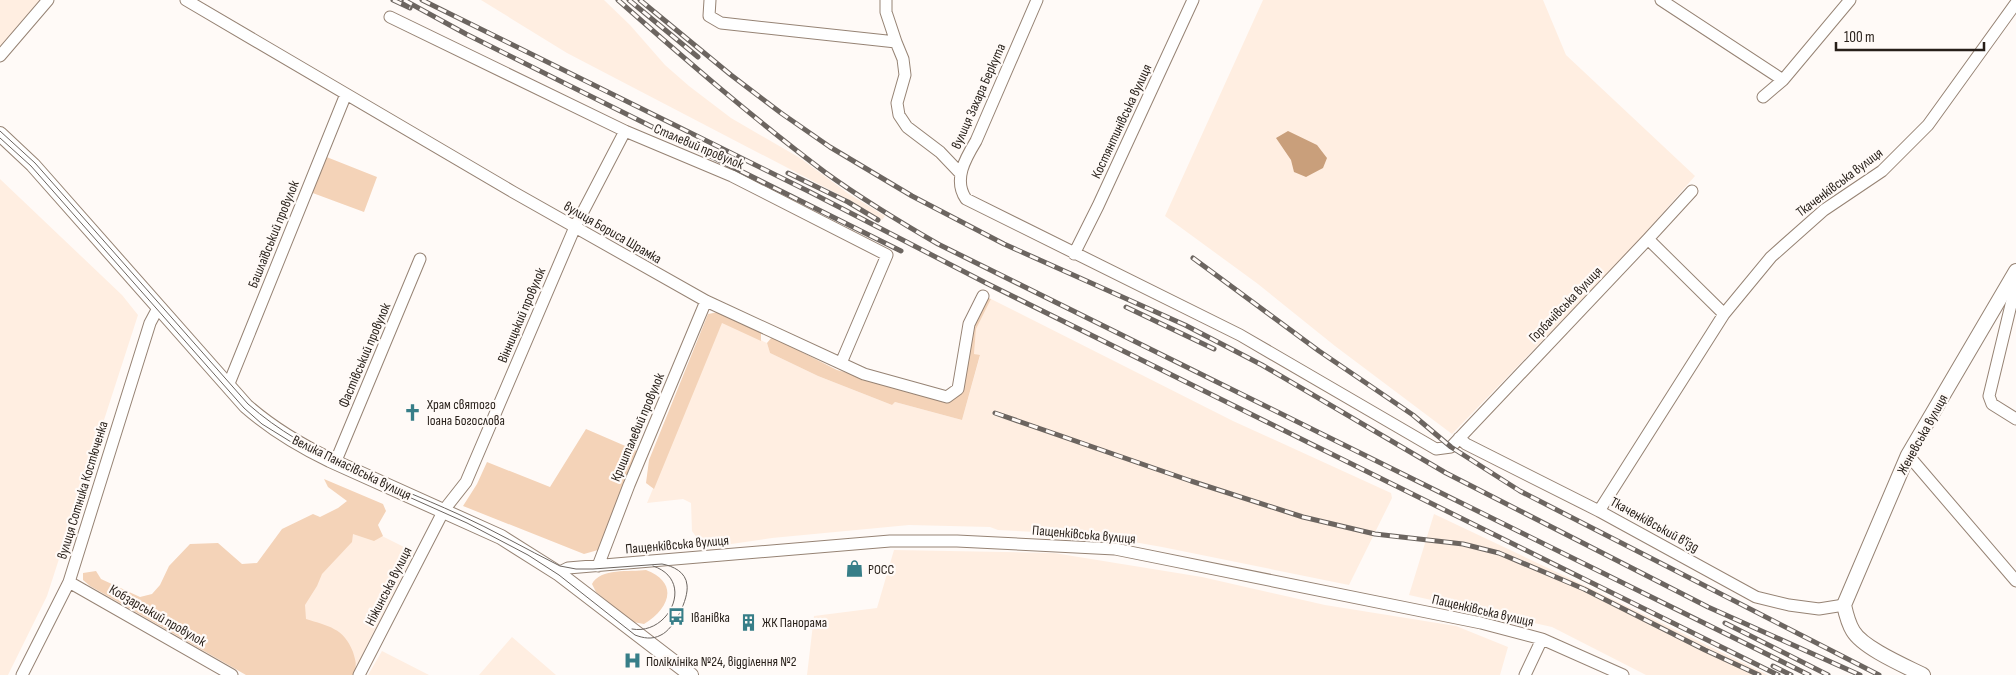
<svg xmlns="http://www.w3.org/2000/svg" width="2016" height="675" font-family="'Sofia Sans Condensed',sans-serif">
  <rect width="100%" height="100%" fill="#fffaf7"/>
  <!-- built -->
  <path fill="#ffeee1" d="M0 0H40L0 48Z
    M481 0H604L630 25 665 65 689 86 731 118 800 158 849 194 885 216 882 220 851 201 567 53Z
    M1263 0H1543L1566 55 1695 176 1632 248 1452 434 1335 346 1258 284 1165 216Z
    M0 179 122 295 138 315 47 596 8 675H0Z
    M991 299 1233 421 1391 493 1392 498 1349 585 1162 547 1094 535 998 530 990 527 909 525 772 538 704 548 692 531 691 503 683 499 647 503 722 322 767 343 770 353 818 376 892 405 895 402 962 420 980 356 974 354 976 329Z
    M332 511 414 552 357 665 275 624Z
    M1434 514 1567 577 1768 675H1646L1552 627 1409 595Z
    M894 550 1054 553 1202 577 1325 605 1456 626 1508 647 1500 675H807L814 616 877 608Z
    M512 637 556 675H479Z
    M382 651 429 675H368Z"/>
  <!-- green -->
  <path fill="#f4d3b8" d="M324 156 377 177 364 212 310 192Z
    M986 297 991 299 976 329 974 354 980 355 962 420 895 402 892 405 818 376 770 353 767 343 772 337 837 370 948 400 962 390 971 324Z
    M718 312 761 331V341L722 323 654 489 646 483 649 460 708 314Z
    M586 429 637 451 598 550 584 554 463 506 477 484 487 462 550 487Z
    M324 479 383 504 386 511 378 525 383 536 374 541 353 534 352 542 322 574 317 586 305 605 306 619C328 626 344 628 353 652 356 662 357 665 354 675H246L90 586 83 580V573L96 571 101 579 140 597 152 594 160 585 169 566 190 544 218 543 242 564 257 563 282 529 313 514 320 517 338 508 347 501 328 487Z
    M646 570C680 583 669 609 644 624L633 622 596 592 592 584C600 568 630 572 646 570Z"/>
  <!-- water -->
  <path fill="#c99f7b" d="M1288 131 1317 145 1327 158 1323 168 1306 177 1294 172 1291 160 1276 138Z"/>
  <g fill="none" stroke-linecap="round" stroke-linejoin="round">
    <defs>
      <path id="minor" d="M186 0 513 192 706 301 864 374 947 397 958 389 969 324 983 296
        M710 0 709 16 721 23 896 42 903 59 905 75 897 103 899 115 907 127 940 152 960 173
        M886 0V12L896 42
        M1037 0 976 141C965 159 953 180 966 199L1240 335 1436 449 1451 447 1648 239 1692 191
        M1661 0 1783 80
        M390 17 625 131 732 176 887 255 841 363
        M0 56 48 0
        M1763 97 1783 80 1850 0
        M1648 239 1724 314
        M1074 254 1098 206 1193 0
        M2016 284 1989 396 1992 404 2016 419
        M228 386 346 94
        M1459 438 1466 444 1599 511 1756 597 1789 605 1819 609 1844 605
        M1908 455 2016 581
        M335 463 420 259
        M1599 511 1724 314 1771 257 1824 210 1882 171 1928 125 2016 3
        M598 566 629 485 706 301
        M558 573 568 568 890 541H957L1115 549 1481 623 1542 639 1623 675
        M69 582 232 675
        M22 675 69 582 150 323 158 308
        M359 675 444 510 466 482 575 227 625 131
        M1525 675 1542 639"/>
      <path id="tertiary" d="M0 134 33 165 246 406C271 428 299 445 330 460L501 537 558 573 691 675
        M1923 675C1905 666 1863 648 1853 631 1848 623 1846 614 1844 605L1908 455 2016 271"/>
    </defs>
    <!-- minor casing -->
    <use href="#minor" stroke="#968374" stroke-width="13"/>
    <!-- tertiary casing -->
    <use href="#tertiary" stroke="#968374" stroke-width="16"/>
    <!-- minor -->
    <use href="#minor" stroke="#fff" stroke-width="11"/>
    <!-- tertiary -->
    <use href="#tertiary" stroke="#fff" stroke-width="14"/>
    <!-- tram -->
    <path stroke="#6c6560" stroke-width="1" d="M0 131 35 163 248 404C308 457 386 481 458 514 493 530 526 549 560 566L576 569H593L662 564C673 566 686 572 687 585 689 599 674 629 661 635 652 640 643 638 635 635L559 575 528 555 467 523 304 450 262 424 244 408 31 166 0 138
      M632 629C669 636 696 580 653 566"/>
    <defs>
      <path id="rail" d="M393 0 410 8
        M404 0 466 34 901 251
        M422 0 810 192 986 283 1778 675
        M618 0C685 59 754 119 826 173 862 199 900 222 938 244L1809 675
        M629 0 698 57
        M640 0 731 75 781 113 830 147 912 196 1004 244 1185 325 1262 365 1446 473 1708 607 1860 675
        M788 173 848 202 878 220
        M1193 258 1319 351 1413 415 1451 447 1520 491 1879 675
        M1126 307 1214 349
        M995 413 1191 481 1303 517 1375 534 1463 544 1499 553 1584 589 1705 650 1759 675
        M1725 623 1828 675
        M1773 666 1791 675"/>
    </defs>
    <!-- rail casing -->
    <use href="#rail" stroke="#6c6560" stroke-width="5"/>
    <!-- rail -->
    <use href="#rail" stroke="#fffaf7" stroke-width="3" stroke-dasharray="9" stroke-linecap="butt"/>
  </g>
  <!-- icons -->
  <defs>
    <symbol id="church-bare" viewBox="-9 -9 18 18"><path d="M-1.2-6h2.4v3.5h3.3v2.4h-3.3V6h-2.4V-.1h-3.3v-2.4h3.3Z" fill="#377e88" stroke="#fffaf7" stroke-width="2.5" paint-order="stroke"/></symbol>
    <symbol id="shop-bare" viewBox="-9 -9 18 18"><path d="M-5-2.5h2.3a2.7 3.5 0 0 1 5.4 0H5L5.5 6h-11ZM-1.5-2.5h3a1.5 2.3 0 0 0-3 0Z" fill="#377e88" stroke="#fffaf7" stroke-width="2.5" paint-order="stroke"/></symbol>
    <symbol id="bus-bare" viewBox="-9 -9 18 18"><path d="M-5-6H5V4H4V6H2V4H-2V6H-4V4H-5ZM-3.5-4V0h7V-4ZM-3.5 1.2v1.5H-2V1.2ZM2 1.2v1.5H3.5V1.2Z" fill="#377e88" stroke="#fffaf7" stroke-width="2.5" paint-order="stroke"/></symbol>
    <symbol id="building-bare" viewBox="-9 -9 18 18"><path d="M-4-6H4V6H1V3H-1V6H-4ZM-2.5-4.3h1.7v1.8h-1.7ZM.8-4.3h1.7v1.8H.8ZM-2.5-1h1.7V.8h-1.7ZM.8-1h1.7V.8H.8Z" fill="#377e88" stroke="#fffaf7" stroke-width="2.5" paint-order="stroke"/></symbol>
    <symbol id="hospital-bare" viewBox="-9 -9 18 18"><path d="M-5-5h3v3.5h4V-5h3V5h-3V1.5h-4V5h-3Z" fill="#377e88" stroke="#fffaf7" stroke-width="2.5" paint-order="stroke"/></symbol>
  </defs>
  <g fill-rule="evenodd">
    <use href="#church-bare" x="400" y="400" width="25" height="25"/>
    <use href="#shop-bare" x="842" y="556" width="25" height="25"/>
    <use href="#bus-bare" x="664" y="604" width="25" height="25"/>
    <use href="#building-bare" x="736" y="610" width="25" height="25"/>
    <use href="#hospital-bare" x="620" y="648" width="25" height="25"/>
  </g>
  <g text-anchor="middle" stroke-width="4.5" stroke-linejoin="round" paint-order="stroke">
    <!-- street labels -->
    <g font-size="14" fill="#271f19" stroke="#fffaf7">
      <text transform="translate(978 96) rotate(-66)" y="5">вулиця Захара Беркута</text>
      <text transform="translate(1121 121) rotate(-65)" y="5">Костянтинівська вулиця</text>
      <text transform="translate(699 146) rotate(23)" y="5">Сталевий провулок</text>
      <text transform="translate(1839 182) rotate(-37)" y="5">Ткаченківська вулиця</text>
      <text transform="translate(613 232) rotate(30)" y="5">вулиця Бориса Шрамка</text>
      <text transform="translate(273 234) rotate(-68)" y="5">Башлаївський провулок</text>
      <text transform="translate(1565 304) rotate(-46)" y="5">Горбачівська вулиця</text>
      <text transform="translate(521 315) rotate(-67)" y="5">Вінницький провулок</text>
      <text transform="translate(364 355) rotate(-67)" y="5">Фастівський провулок</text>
      <text transform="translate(637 427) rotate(-67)" y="5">Кришталевий провулок</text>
      <text transform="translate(1922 434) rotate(-61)" y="5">Женевська вулиця</text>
      <text transform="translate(352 467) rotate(26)" y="5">Велика Панасівська вулиця</text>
      <text transform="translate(82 490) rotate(-73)" y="5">вулиця Сотника Костюченка</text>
      <text transform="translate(1655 524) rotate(29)" y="5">Ткаченківський в'їзд</text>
      <text transform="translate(1084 534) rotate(5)" y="5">Пащенківська вулиця</text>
      <text transform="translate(677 544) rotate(-5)" y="5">Пащенківська вулиця</text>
      <text transform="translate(388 586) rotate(-63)" y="5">Ніжинська вулиця</text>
      <text transform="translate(1483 610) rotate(13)" y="5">Пащенківська вулиця</text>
      <text transform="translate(158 615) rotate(30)" y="5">Кобзарський провулок</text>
    </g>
    <!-- poi labels -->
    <g font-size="14" fill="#271f19" stroke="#fffaf7" text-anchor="start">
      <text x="427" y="409">Храм святого<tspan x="427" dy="16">Іоана Богослова</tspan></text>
      <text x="868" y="574">РОСС</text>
      <text x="691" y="622">Іванівка</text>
      <text x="762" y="627">ЖК Панорама</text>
      <text x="646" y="666">Поліклініка №24, відділення №2</text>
    </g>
  </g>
  <!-- scale -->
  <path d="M1836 42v8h148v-8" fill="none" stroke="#271f19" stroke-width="2.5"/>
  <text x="1844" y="42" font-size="15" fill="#271f19" stroke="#fffaf7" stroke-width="4" paint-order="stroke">100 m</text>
</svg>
